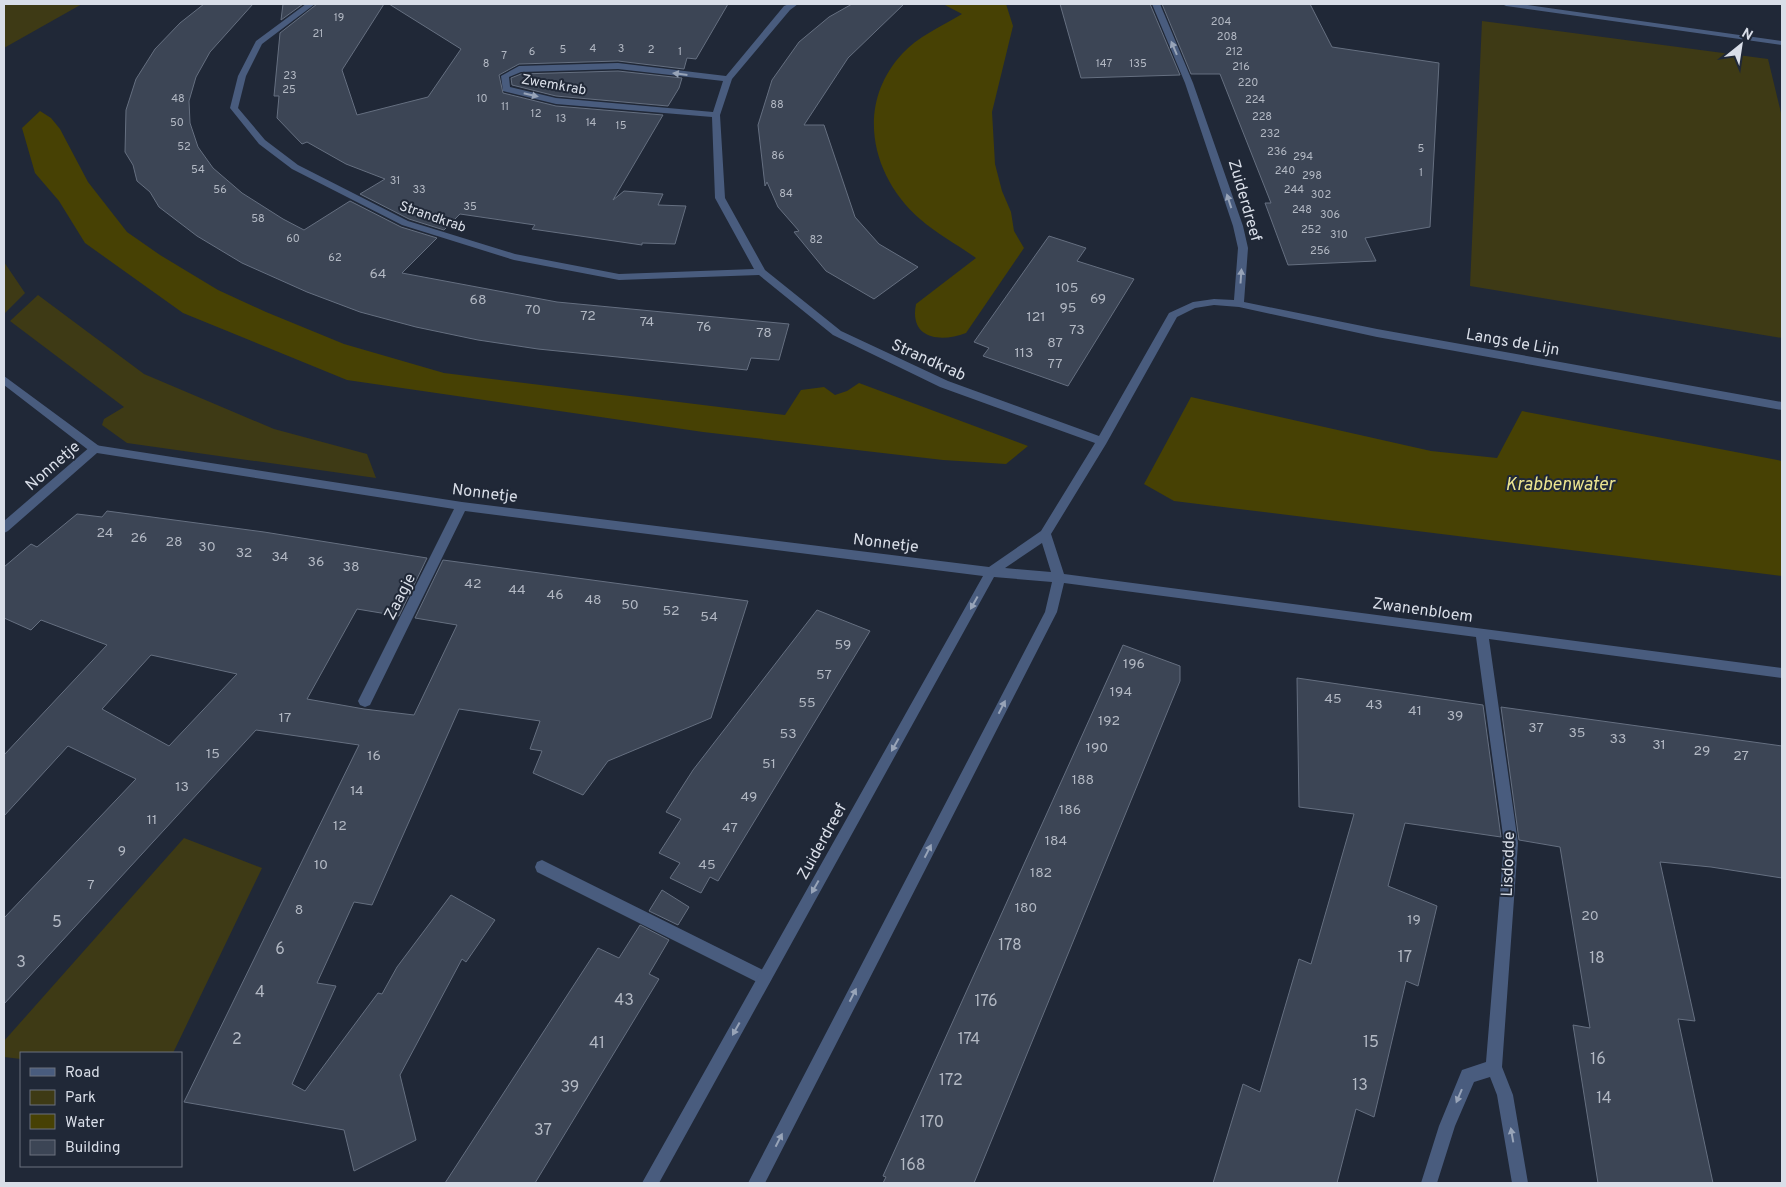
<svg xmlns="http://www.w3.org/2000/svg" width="1786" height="1187" font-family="Overpass,sans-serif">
  <rect width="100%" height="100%" fill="#202837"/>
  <!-- green -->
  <path fill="#3e3a15" d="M4 4H82L4 48Z
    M1482 21 1768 59 1782 117V338L1470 286Z
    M4 262 25 293 4 314Z
    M38 295 144 374 274 429 367 454 376 478 127 443 102 425 104 419 124 407 10 321Z
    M184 838 262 868 173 1053H21V1059L4 1057V1041Z"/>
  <!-- water -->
  <path fill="#474104" d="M943 4H1006L1013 26 992 112 995 164 1002 191 1011 212 1014 231 1024 248 966 333C940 343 909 339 916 304L976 258C958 245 937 234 920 219 871 176 855 105 902 54 917 37 942 26 962 14Z
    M40 111 51 118 60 129 88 182 127 232 160 255 218 290 266 312 344 344 444 373 785 415 801 390 824 387 835 395 847 391 859 383 1028 446 1006 464 943 460 703 432 347 380 183 313 85 243 59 201 35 173 22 128Z
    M1191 397 1431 451 1497 458 1522 411 1782 461V576L1174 501 1144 484Z"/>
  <!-- building -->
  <path fill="#3c4555" stroke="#656f80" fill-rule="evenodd" d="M204 4H253L210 52 196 77 189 101 190 123 198 147 213 168 242 193 283 219 304 230 350 201 401 227 437 238 402 273 557 302 789 324 779 360 751 358 747 370 538 349 478 340 416 327 360 312 307 292 242 263 197 236 159 207 150 192 137 181 133 165 125 152 126 110 136 79 155 49 180 23Z
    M283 4H303L281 20Z
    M317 4H384L342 70 357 115 428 97 461 49 389 4H728L696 59 687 58 684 69 618 61 519 64 499 75 503 93 556 106 663 115 613 200 624 191 663 194 658 205 686 206 675 244 642 243V245L532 229 535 225 460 214 444 230 409 219 360 194 385 179 346 164 307 142 302 144 277 118 279 96H274L280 33Z
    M852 4H904L848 58 804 125H824L855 217 879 244 918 267 874 299 826 271 794 232 799 231 778 207 767 182 765 186 758 125 772 80 799 42 829 17Z
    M1060 4H1150L1180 75 1081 78Z
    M1162 4H1310L1332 47 1439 63 1430 227 1365 238 1376 261 1288 265 1265 203H1271L1220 74H1191Z
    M618 71 682 78 679 88 668 106 556 96 512 85 511 78 521 74Z
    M1049 236 1086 248 1077 261 1134 279 1068 386 983 356 989 348 974 342Z
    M107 511 264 532 427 558 399 616 357 609 307 699 364 709 414 715 457 625 415 618 443 560 748 601 711 718 608 761 583 795 533 773 542 751 530 749 540 721 459 709 372 905 354 902 317 983 336 986 292 1084 305 1091 378 993 382 994 397 967 451 895 495 920 466 962 462 959 400 1075 416 1140 354 1171 344 1130 184 1102 359 745 256 730 4 1004V918L136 779 68 746 4 816V755L107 645 41 620 31 630 4 618V567L31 544 37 547 77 514 102 517ZM151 655 237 674 169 746 102 709Z
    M817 610 870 631 718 881 710 877 701 893 670 878 680 863 659 853 681 819 666 812 693 770Z
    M1123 645 1180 666V681L974 1183H883L886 1177 883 1176Z
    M1297 678 1483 705 1501 837 1405 823 1388 886 1437 906 1418 986 1406 981 1374 1117 1356 1109 1337 1183H1213L1243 1084 1260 1092 1299 959 1311 964 1354 814 1299 807Z
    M1501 707 1782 746V878L1711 867 1660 862 1695 1021 1678 1019 1713 1183H1598L1573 1025 1590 1028 1560 847 1519 840Z
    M662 890 689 907 678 925 649 911Z
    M640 925 669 940 649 974 659 979 535 1183H445L598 948 619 958Z"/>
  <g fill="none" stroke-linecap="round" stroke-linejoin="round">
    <!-- service -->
    <path fill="#495c7e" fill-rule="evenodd" d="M1502 4H1521L1782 41V45L1506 6Z
      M4 376 99 446 101 449 99 452H91L4 385Z
      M542 860 769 973 772 978 769 983 764 986 759 983 537 872 535 867 537 862Z"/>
    <!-- minor -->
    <path fill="#495c7e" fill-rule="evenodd" d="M306 4H315L262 44 246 76 238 108 265 140 298 165 408 221 515 254 619 274 754 269 715 198 712 117 556 104 503 91 501 76 519 66 618 63 726 76 784 6 789 4H798L790 10 732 79 720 115 725 198 765 270 841 331 948 381 1099 436 1169 313 1193 302 1214 299 1234 300 1238 248 1233 226 1185 83 1152 4H1160L1193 83 1243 226 1248 248 1244 302 1377 329 1782 402V410L1377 337 1239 307 1214 305 1195 308 1177 317 1106 444 1051 534 1064 574 1782 668V678L1489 639 1518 843 1502 1067 1513 1095 1528 1183H1512L1497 1095 1490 1077 1474 1082 1455 1126 1437 1183H1421L1439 1126 1462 1070 1486 1062 1504 843 1476 637 1064 583 1057 612 765 1183H748L1045 612 1052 582 994 577 659 1183H642L983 576 465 511 370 705 365 707 360 705 358 701 454 509 97 453 8 531 4 533V521L91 446 95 445 462 502 989 567 1041 531 1095 443 940 387 833 335 759 275 619 280 514 260 402 225 292 169 259 144 230 108 238 76 256 41ZM618 69 723 81 713 112 556 98 510 87 509 77 521 72ZM1042 543 1051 572 1005 568Z"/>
  </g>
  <!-- one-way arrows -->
  <defs><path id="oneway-solid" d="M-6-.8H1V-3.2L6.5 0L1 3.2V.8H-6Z" transform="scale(1.25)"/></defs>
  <g fill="#98a4b8">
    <use href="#oneway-solid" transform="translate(1174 48) rotate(-113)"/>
    <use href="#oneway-solid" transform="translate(680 74) rotate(-173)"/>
    <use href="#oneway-solid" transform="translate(531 95) rotate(13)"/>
    <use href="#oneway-solid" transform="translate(1229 201) rotate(-108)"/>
    <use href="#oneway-solid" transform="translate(1241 276) rotate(-86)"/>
    <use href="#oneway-solid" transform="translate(974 603) rotate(119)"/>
    <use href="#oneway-solid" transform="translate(1002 707) rotate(-63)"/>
    <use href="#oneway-solid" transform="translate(895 745) rotate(119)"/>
    <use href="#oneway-solid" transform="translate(928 851) rotate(-63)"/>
    <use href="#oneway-solid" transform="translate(815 887) rotate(119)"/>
    <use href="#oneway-solid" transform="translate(853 995) rotate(-63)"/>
    <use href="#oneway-solid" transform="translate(736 1029) rotate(119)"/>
    <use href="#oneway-solid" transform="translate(1459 1096) rotate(113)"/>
    <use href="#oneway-solid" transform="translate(1512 1135) rotate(-100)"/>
    <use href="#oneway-solid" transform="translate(779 1140) rotate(-63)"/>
  </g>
  <g text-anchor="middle" stroke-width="4" stroke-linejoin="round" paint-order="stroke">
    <!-- far-number labels -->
    <g font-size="11" fill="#b2b8c3">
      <text x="339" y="21">19</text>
      <text x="1221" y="25">204</text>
      <text x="318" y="37">21</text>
      <text x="1227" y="40">208</text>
      <text x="593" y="52">4</text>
      <text x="621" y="52">3</text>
      <text x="563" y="53">5</text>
      <text x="651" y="53">2</text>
      <text x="532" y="55">6</text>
      <text x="680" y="55">1</text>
      <text x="1234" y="55">212</text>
      <text x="504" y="59">7</text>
      <text x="486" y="67">8</text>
      <text x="1104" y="67">147</text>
      <text x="1138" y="67">135</text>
      <text x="1241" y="70">216</text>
      <text x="290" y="79">23</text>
      <text x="1248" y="86">220</text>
      <text x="289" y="93">25</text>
      <text x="178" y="102">48</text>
      <text x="482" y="102">10</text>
      <text x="1255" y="103">224</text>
      <text x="777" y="108">88</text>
      <text x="505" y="110">11</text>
      <text x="536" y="117">12</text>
      <text x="1262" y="120">228</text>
      <text x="561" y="122">13</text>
      <text x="177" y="126">50</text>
      <text x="591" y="126">14</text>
      <text x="621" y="129">15</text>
      <text x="1270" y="137">232</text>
      <text x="184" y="150">52</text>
      <text x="1421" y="152">5</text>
      <text x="1277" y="155">236</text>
      <text x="778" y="159">86</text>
      <text x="1303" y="160">294</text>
      <text x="198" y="173">54</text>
      <text x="1285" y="174">240</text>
      <text x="1421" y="176">1</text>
      <text x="1312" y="179">298</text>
      <text x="395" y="184">31</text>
      <text x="220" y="193">56</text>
      <text x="419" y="193">33</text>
      <text x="1294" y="193">244</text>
      <text x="786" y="197">84</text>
      <text x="1321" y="198">302</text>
      <text x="470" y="210">35</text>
      <text x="1302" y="213">248</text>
      <text x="1330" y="218">306</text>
      <text x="258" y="222">58</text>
      <text x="1311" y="233">252</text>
      <text x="1339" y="238">310</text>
      <text x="293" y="242">60</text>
      <text x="816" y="243">82</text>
      <text x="1320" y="254">256</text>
      <text x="335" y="261">62</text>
    </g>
    <!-- far-street labels -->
    <g font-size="14" fill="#d9dee8" stroke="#202837">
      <text transform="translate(554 84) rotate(10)" y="5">Zwemkrab</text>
      <text transform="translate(433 216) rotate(19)" y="5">Strandkrab</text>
    </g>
    <!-- number labels -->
    <g font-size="14" fill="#b2b8c3">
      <text x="378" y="278">64</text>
      <text x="1067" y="292">105</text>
      <text x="1098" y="303">69</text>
      <text x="478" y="304">68</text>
      <text x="1068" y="312">95</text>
      <text x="533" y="314">70</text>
      <text x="588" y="320">72</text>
      <text x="1036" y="321">121</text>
      <text x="647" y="326">74</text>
      <text x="704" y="331">76</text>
      <text x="1077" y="334">73</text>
      <text x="764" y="337">78</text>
      <text x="1055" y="347">87</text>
      <text x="1024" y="357">113</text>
      <text x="1055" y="368">77</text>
      <text x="105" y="537">24</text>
      <text x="139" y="542">26</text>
      <text x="174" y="546">28</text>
      <text x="207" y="551">30</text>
      <text x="244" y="557">32</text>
      <text x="280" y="561">34</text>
      <text x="316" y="566">36</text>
      <text x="351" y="571">38</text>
      <text x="473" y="588">42</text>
      <text x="517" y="594">44</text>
      <text x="555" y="599">46</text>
      <text x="593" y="604">48</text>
      <text x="630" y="609">50</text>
      <text x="671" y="615">52</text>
      <text x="709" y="621">54</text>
      <text x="843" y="649">59</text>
      <text x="1134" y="668">196</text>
      <text x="824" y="679">57</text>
      <text x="1121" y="696">194</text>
      <text x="1333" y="703">45</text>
      <text x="807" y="707">55</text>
      <text x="1374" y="709">43</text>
      <text x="1415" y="715">41</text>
      <text x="1455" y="720">39</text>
      <text x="285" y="722">17</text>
      <text x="1109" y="725">192</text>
      <text x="1536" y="732">37</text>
      <text x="1577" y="737">35</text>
      <text x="788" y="738">53</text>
      <text x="1618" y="743">33</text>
      <text x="1659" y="749">31</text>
      <text x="1097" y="752">190</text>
      <text x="1702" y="755">29</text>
      <text x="213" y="758">15</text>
      <text x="374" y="760">16</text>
      <text x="1741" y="760">27</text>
      <text x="769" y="768">51</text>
      <text x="1083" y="784">188</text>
      <text x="182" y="791">13</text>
      <text x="357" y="795">14</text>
      <text x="749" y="801">49</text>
      <text x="1070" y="814">186</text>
      <text x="152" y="824">11</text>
      <text x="340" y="830">12</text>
      <text x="730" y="832">47</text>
      <text x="1056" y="845">184</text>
      <text x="122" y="855">9</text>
      <text x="321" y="869">10</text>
      <text x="707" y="869">45</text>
      <text x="1041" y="877">182</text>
      <text x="91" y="889">7</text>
      <text x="1026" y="912">180</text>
      <text x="299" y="914">8</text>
      <text x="1590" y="920">20</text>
      <text x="1414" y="924">19</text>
    </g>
    <!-- street labels -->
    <g font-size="16" fill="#d9dee8" stroke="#202837">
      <text transform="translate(1246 200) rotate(74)" y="6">Zuiderdreef</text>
      <text transform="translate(1513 341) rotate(10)" y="6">Langs de Lijn</text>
      <text transform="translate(929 359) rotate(24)" y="6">Strandkrab</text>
      <text transform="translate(52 465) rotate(-41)" y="6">Nonnetje</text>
      <text transform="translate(485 492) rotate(7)" y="6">Nonnetje</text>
      <text transform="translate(886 542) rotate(7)" y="6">Nonnetje</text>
      <text transform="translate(399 596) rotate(-63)" y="6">Zaagje</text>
      <text transform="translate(1423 609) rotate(8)" y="6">Zwanenbloem</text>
      <text transform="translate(821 841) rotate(-61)" y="6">Zuiderdreef</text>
      <text transform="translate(1507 864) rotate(-88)" y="6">Lisdodde</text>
    </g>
    <!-- near-number labels -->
    <g font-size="16" fill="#b2b8c3">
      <text x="57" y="927">5</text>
      <text x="1010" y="950">178</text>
      <text x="280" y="954">6</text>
      <text x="1405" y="962">17</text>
      <text x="1597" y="963">18</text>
      <text x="21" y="967">3</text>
      <text x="260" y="997">4</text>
      <text x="624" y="1005">43</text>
      <text x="986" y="1006">176</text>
      <text x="237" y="1044">2</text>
      <text x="969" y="1044">174</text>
      <text x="1371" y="1047">15</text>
      <text x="597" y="1048">41</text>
      <text x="1598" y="1064">16</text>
      <text x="951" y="1085">172</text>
      <text x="1360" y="1090">13</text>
      <text x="570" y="1092">39</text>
      <text x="1604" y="1103">14</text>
      <text x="932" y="1127">170</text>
      <text x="543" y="1135">37</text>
      <text x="913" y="1170">168</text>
    </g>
    <!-- water labels -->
    <g font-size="18" font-style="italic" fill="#ebe490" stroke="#202837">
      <text x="1560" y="490">Krabbenwater</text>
    </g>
  </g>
  <!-- border -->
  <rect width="1786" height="1187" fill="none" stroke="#d9dee8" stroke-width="10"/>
  <!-- legend -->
  <rect x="20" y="1052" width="162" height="115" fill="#202837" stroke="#6a717e"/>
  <rect x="30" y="1068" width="25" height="8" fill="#495c7e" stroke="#6a717e"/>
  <text x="65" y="1077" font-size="15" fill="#d9dee8">Road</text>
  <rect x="30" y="1090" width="25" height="15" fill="#3e3a15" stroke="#6a717e"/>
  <text x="65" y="1102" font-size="15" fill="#d9dee8">Park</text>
  <rect x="30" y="1114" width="25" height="15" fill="#474104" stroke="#6a717e"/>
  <text x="65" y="1127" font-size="15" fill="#d9dee8">Water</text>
  <rect x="30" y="1140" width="25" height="15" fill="#3c4555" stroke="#6a717e"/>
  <text x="65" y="1152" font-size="15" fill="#d9dee8">Building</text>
  <!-- north arrow -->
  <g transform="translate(1741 45) rotate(30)" stroke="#202837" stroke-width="4" paint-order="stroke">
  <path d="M0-4L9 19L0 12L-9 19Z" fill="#d9dee8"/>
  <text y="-8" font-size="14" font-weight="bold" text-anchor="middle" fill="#d9dee8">N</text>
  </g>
</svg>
